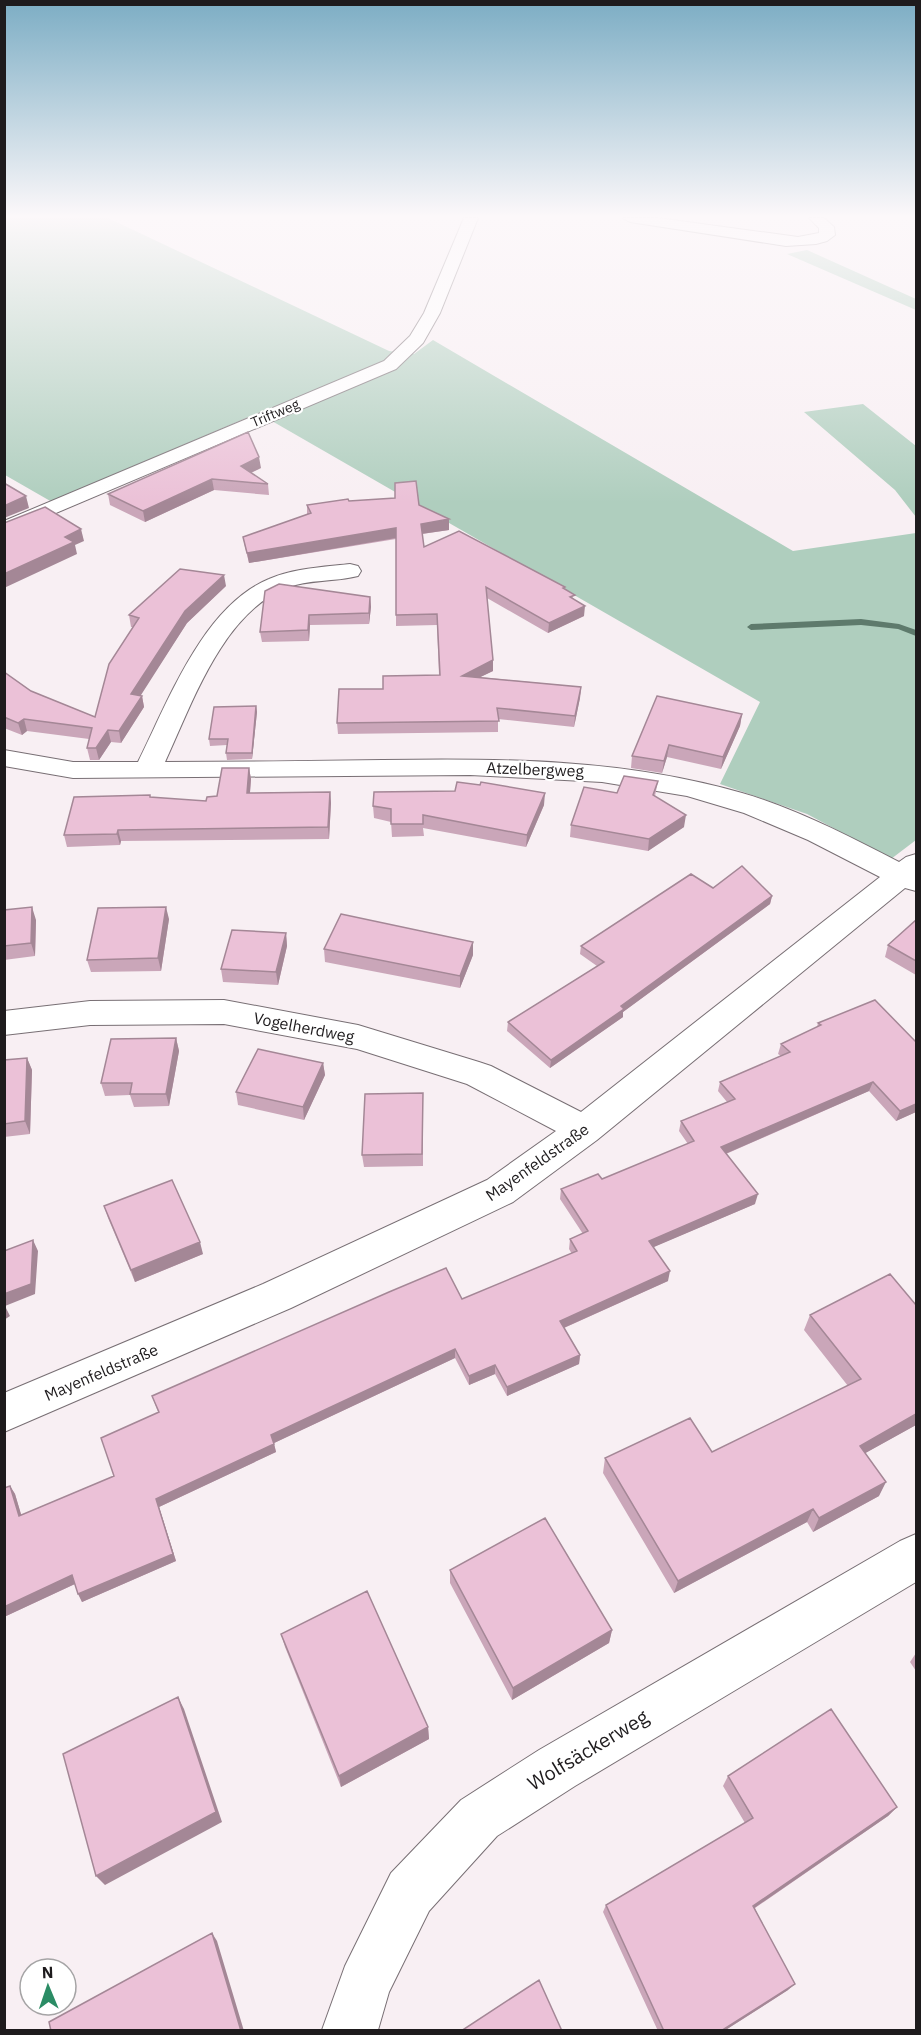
<svg xmlns="http://www.w3.org/2000/svg" width="921" height="2035" font-family="'IBM Plex Sans',sans-serif">
  <rect width="100%" height="100%" fill="#f8eff3"/>
  <!-- green -->
  <path fill="#afcebe" d="M4 218H108L389 351 414 354 433 340 793 551 916 533V840L891 859 807 814 720 784 760 702 258 413 52 502 5 475Z
    M807 250 916 299V310L787 254Z
    M863 404 916 446V517L895 490 804 412Z"/>
  <g fill="none" stroke-linecap="round" stroke-linejoin="round">
    <!-- stream -->
    <path fill="#5e7a6c" fill-rule="evenodd" d="M861 619 899 624 916 630V636L898 629 861 625 751 630 747 627 751 624Z"/>
    <defs>
      <path id="street" d="M464 218H478L440 313 423 343 396 369 4 535V521L384 361 410 336 424 313Z
        M623 218H658L798 237 819 233V228L809 218H824L834 227 835 235 827 241 816 244 786 246 630 222Z
        M350 564 358 566 361 571 358 576C335 582 308 579 286 588 222 614 192 704 165 762 238 762 310 761 383 760 504 758 624 759 742 793 797 809 848 836 899 862L906 857 916 854V891L905 888 597 1140 513 1202 291 1308 4 1432V1393L263 1284 487 1180 556 1131 467 1084 357 1049 224 1024 90 1025 4 1035V1011L90 1001 224 1000 358 1025 479 1062 491 1066 581 1112 880 877 808 840 744 813 687 796 602 782 470 775 73 778 4 766V750L73 762H138C168 702 203 606 269 579 294 568 324 567 350 564Z
        M916 1534V1582L575 1786 497 1836 429 1911 389 1992 378 2030H322L345 1966 391 1873 461 1800 539 1750 900 1541Z"/>
    </defs>
    <!-- street casing -->
    <use href="#street" stroke="#786f74" stroke-width="2"/>
    <!-- street -->
    <use href="#street" fill="#fff" fill-rule="evenodd"/>
  </g>
  <!-- wall -->
  <path fill="#caa6b9" d="M261 468 251 473 268 484 269 495 214 490 145 522 110 505 108 494Z
    M349 501 419 505 449 530 422 534 424 547 565 587V589L575 600 584 616 548 633 487 598 493 671 480 677 581 687 580 698 574 727 498 719V732L338 734 337 723 383 689 439 675 437 625 396 626V539L249 563 245 547 243 537 307 515V505Z
    M226 586 187 623 140 695 142 696 144 707 121 743 111 742 99 760H90L87 748 89 739 27 731 22 735 4 728V672L31 691 95 717 133 627H131L129 615Z
    M265 591 370 597 371 607 369 624 310 625 309 641 262 642 260 632Z
    M256 706 257 712 252 759 227 760 226 753 227 745 210 746 209 739Z
    M742 714 740 726 721 769 667 757 662 773 631 768 632 756Z
    M249 768 251 779 250 793 330 792 331 803 329 839 121 841 120 845 67 847 64 835 150 798 206 801 217 796Z
    M658 781 655 796 684 827 648 851 570 837 571 825 617 793Z
    M544 805 526 847 423 828 424 836 392 837 391 822 374 818 373 806Z
    M713 888 772 896 770 904 623 1012V1017L550 1068 507 1031 508 1022 597 966 580 954 581 946Z
    M4 910 36 920 35 956 4 960Z
    M169 919 161 971 91 972 87 960Z
    M916 920V975L885 957 888 945Z
    M286 933 287 946 278 985 223 982 221 969Z
    M324 949 473 955 460 988 325 962Z
    M818 1023 916 1042V1112L896 1121 869 1091 726 1154 755 1204 653 1247 668 1281 564 1328 580 1355 579 1364 507 1396 495 1374 469 1385 455 1358 274 1443 276 1452 159 1507 176 1561 82 1602 75 1584 4 1617V1488L10 1486 15 1494 21 1515 114 1476 158 1412 152 1396 462 1299 572 1254 569 1249 570 1239 583 1234 560 1199 561 1189 602 1179 688 1144 679 1131 681 1121 727 1102 718 1091 720 1082 781 1056 778 1054 781 1044 817 1027Z
    M176 1038 179 1051 169 1106 134 1107 130 1095 105 1096 101 1083Z
    M27 1058 32 1070 30 1134 4 1137V1060Z
    M323 1063 325 1075 304 1120 238 1105 236 1092Z
    M423 1093V1166L364 1167 362 1155Z
    M104 1206 203 1254 135 1282 108 1218Z
    M916 1305V1425L865 1453 879 1496 813 1532 807 1522 674 1593 603 1473 605 1458 712 1452 848 1386 804 1330 810 1315Z
    M450 1570 612 1630 609 1643 512 1700 450 1583Z
    M281 1634 428 1727 429 1739 341 1787 285 1647Z
    M916 1653V1671L910 1662Z
    M728 1776 897 1807 888 1816 755 1908 788 1990 724 2031H658L603 1912 606 1905 745 1823 723 1786Z"/>
  <!-- shaded-wall -->
  <path fill="#a48796" d="M259 457 261 468 242 477 241 466Z
    M212 479 214 490 145 522 143 511Z
    M26 496 29 508 4 518V506Z
    M449 519V530L421 534V524Z
    M396 528V538L249 563 247 553Z
    M81 529 84 541 75 545 77 554 4 588V574L65 537Z
    M224 575 226 586 187 623 134 706 131 694 185 611Z
    M370 597 371 607 369 624V613Z
    M585 606 584 616 548 633 549 623Z
    M309 615 310 625 309 641 308 630Z
    M493 660V671L462 686V676Z
    M581 687 580 698 574 727 575 716Z
    M142 696 144 707 121 743 119 731Z
    M256 706 257 712 252 759V753Z
    M742 714 740 726 721 769 723 757Z
    M24 719 27 731 22 735 18 723Z
    M108 730 111 742 99 760 96 748Z
    M669 745 667 757 662 773 664 761Z
    M249 768 251 779 249 804 247 793Z
    M330 792 331 803 329 839 328 827Z
    M545 793 544 805 526 847 527 835Z
    M686 815 684 827 648 851 649 839Z
    M118 830 121 841 120 845 117 834Z
    M772 896 770 904 623 1012V1017L550 1068 551 1060 621 1006Z
    M32 907 36 920 35 956 31 943Z
    M166 907 169 919 161 971 158 958Z
    M286 933 287 946 278 985 276 972Z
    M473 942V955L460 988V976Z
    M176 1038 179 1051 169 1106 166 1094Z
    M27 1058 32 1070 30 1134 25 1121Z
    M323 1063 325 1075 304 1120 303 1107Z
    M873 1082 869 1091 718 1157 721 1147Z
    M916 1104V1112L896 1121 900 1111Z
    M758 1194 755 1204 647 1250 649 1241Z
    M33 1240 38 1251 35 1294 5 1306 10 1316 4 1320V1294Z
    M200 1242 203 1254 135 1282 131 1270Z
    M670 1271 668 1281 559 1330 560 1321Z
    M455 1349V1358L272 1444 271 1435Z
    M580 1355 579 1364 507 1396V1387Z
    M495 1365V1374L469 1385V1376Z
    M916 1414V1425L853 1460 860 1446Z
    M274 1444 276 1452 159 1507 176 1561 82 1602 78 1594 156 1499Z
    M886 1482 879 1496 813 1532 819 1518Z
    M10 1486 15 1494 24 1524 19 1516Z
    M813 1509 807 1522 674 1593 678 1581Z
    M72 1575 77 1583 4 1617V1607Z
    M612 1630 609 1643 512 1700 513 1688Z
    M178 1697 184 1709 222 1822 105 1885 96 1876Z
    M428 1727 429 1739 341 1787 339 1776Z
    M897 1807 888 1816 747 1913 753 1906Z
    M212 1933 217 1941 244 2031H241Z
    M795 1984 788 1990 724 2031H721Z"/>
  <!-- building -->
  <path fill="#ebc1d7" stroke="#a48796" stroke-width="1.5" d="M248 432 259 457 241 466 268 484 212 479 143 511 108 494Z
    M416 481 419 505 449 519 421 524 424 547 459 531 565 587 563 588 575 595 570 597 585 606 549 623 486 587 493 660 462 676 581 687 575 716 497 708 499 721 337 723 339 689H383V676L440 675 437 614 396 615V528L247 553 243 537 311 513 307 505 348 499 349 501 395 498V483Z
    M4 483 26 496 4 506Z
    M45 507 81 529 65 537 74 542 4 574V523Z
    M180 569 224 575 185 611 131 694 142 696 119 731 108 730 96 748H87L92 728 24 719 18 723 4 717V672L31 691 95 717 109 664 139 618 129 615Z
    M279 584 370 597 369 613 309 615 308 630 260 632 265 591Z
    M657 696 742 714 723 757 669 745 664 761 632 756Z
    M256 706 252 753H226L228 739H209L214 707Z
    M222 768H249L247 793 330 792 328 827 118 830 117 834 64 835 74 797 150 795V797L206 801 207 797 217 796Z
    M624 776 658 781 653 795 686 815 649 839 571 825 584 787 617 793Z
    M457 782 480 785 481 782 545 793 527 835 423 815V824H391V809L373 806 374 792 455 791Z
    M742 866 772 896 621 1006 624 1009 551 1060 508 1022 604 962 581 946 691 874 713 888Z
    M32 907 31 943 4 946V910Z
    M166 907 158 958 87 960 98 908Z
    M341 914 473 942 460 976 324 949Z
    M916 920V961L888 945Z
    M232 930 286 933 276 972 221 969Z
    M875 1000 916 1042V1104L900 1111 873 1082 721 1147 758 1194 649 1241 670 1271 560 1321 580 1355 507 1387 495 1365 469 1376 455 1349 271 1435 274 1444 156 1499 173 1554 78 1594 72 1575 4 1607V1488L10 1486 19 1516 114 1476 101 1438 159 1412 152 1396 389 1292 446 1268 462 1299 577 1251 570 1239 588 1231 561 1189 598 1174 602 1179 694 1141 681 1121 735 1099 720 1082 790 1052 781 1044 821 1025 818 1023Z
    M176 1038 166 1094H130L132 1083H101L111 1039Z
    M258 1049 323 1063 303 1107 236 1092Z
    M27 1058 25 1121 4 1124V1060Z
    M423 1093 422 1154 362 1155 365 1094Z
    M172 1180 200 1242 131 1270 104 1206Z
    M33 1240 31 1284 4 1294V1251Z
    M890 1274 916 1305V1414L860 1446 886 1482 819 1518 813 1509 678 1581 605 1458 690 1418 712 1452 861 1379 810 1315Z
    M545 1518 612 1630 513 1688 450 1570Z
    M367 1591 428 1727 339 1776 281 1634Z
    M178 1697 216 1812 96 1876 63 1754Z
    M831 1709 897 1807 753 1906 795 1984 721 2031H664L606 1905 753 1818 728 1776Z
    M212 1933 241 2031H51L49 2022Z
    M539 1980 562 2031H461Z"/>
  <!-- sky -->
  <linearGradient id="sky" x2="0" y2="1"><stop stop-color="#7cadc4"/><stop offset="0.43" stop-color="#fcf8fa"/><stop offset="1" stop-color="#fcf8fa" stop-opacity="0"/></linearGradient>
  <rect width="921" height="503" fill="url(#sky)"/>
  <g text-anchor="middle" stroke-width="4.5" stroke-linejoin="round" paint-order="stroke">
    <!-- far-street labels -->
    <g font-size="14" fill="#1e1b1d" stroke="#fff">
      <text transform="translate(275 413) rotate(-23)" y="5">Triftweg</text>
    </g>
    <!-- street labels -->
    <g font-size="16" fill="#1e1b1d" stroke="#fff">
      <text transform="translate(535 769) rotate(2)" y="6">Atzelbergweg</text>
      <text transform="translate(304 1027) rotate(11)" y="6">Vogelherdweg</text>
      <text transform="translate(537 1162) rotate(-35)" y="6">Mayenfeldstraße</text>
      <text transform="translate(101 1372) rotate(-23)" y="6">Mayenfeldstraße</text>
    </g>
    <!-- near-street labels -->
    <g font-size="20" fill="#1e1b1d" stroke="#fff">
      <text transform="translate(588 1750) rotate(-31)" y="7">Wolfsäckerweg</text>
    </g>
  </g>
  <!-- border -->
  <rect width="921" height="2035" fill="none" stroke="#1e1b1d" stroke-width="12"/>
  <!-- north arrow -->
  <g transform="translate(48 1987) rotate(358)"><circle r="28" fill="#ffffff" stroke="#a5a4a5" stroke-width="1.5"/>
  <path d="M0-4.5L10 22L0 15L-10 22Z" fill="#2b8c65"/>
  <text y="-9" font-size="16" font-weight="bold" text-anchor="middle" fill="#1e1b1d">N</text>
  </g>
</svg>
